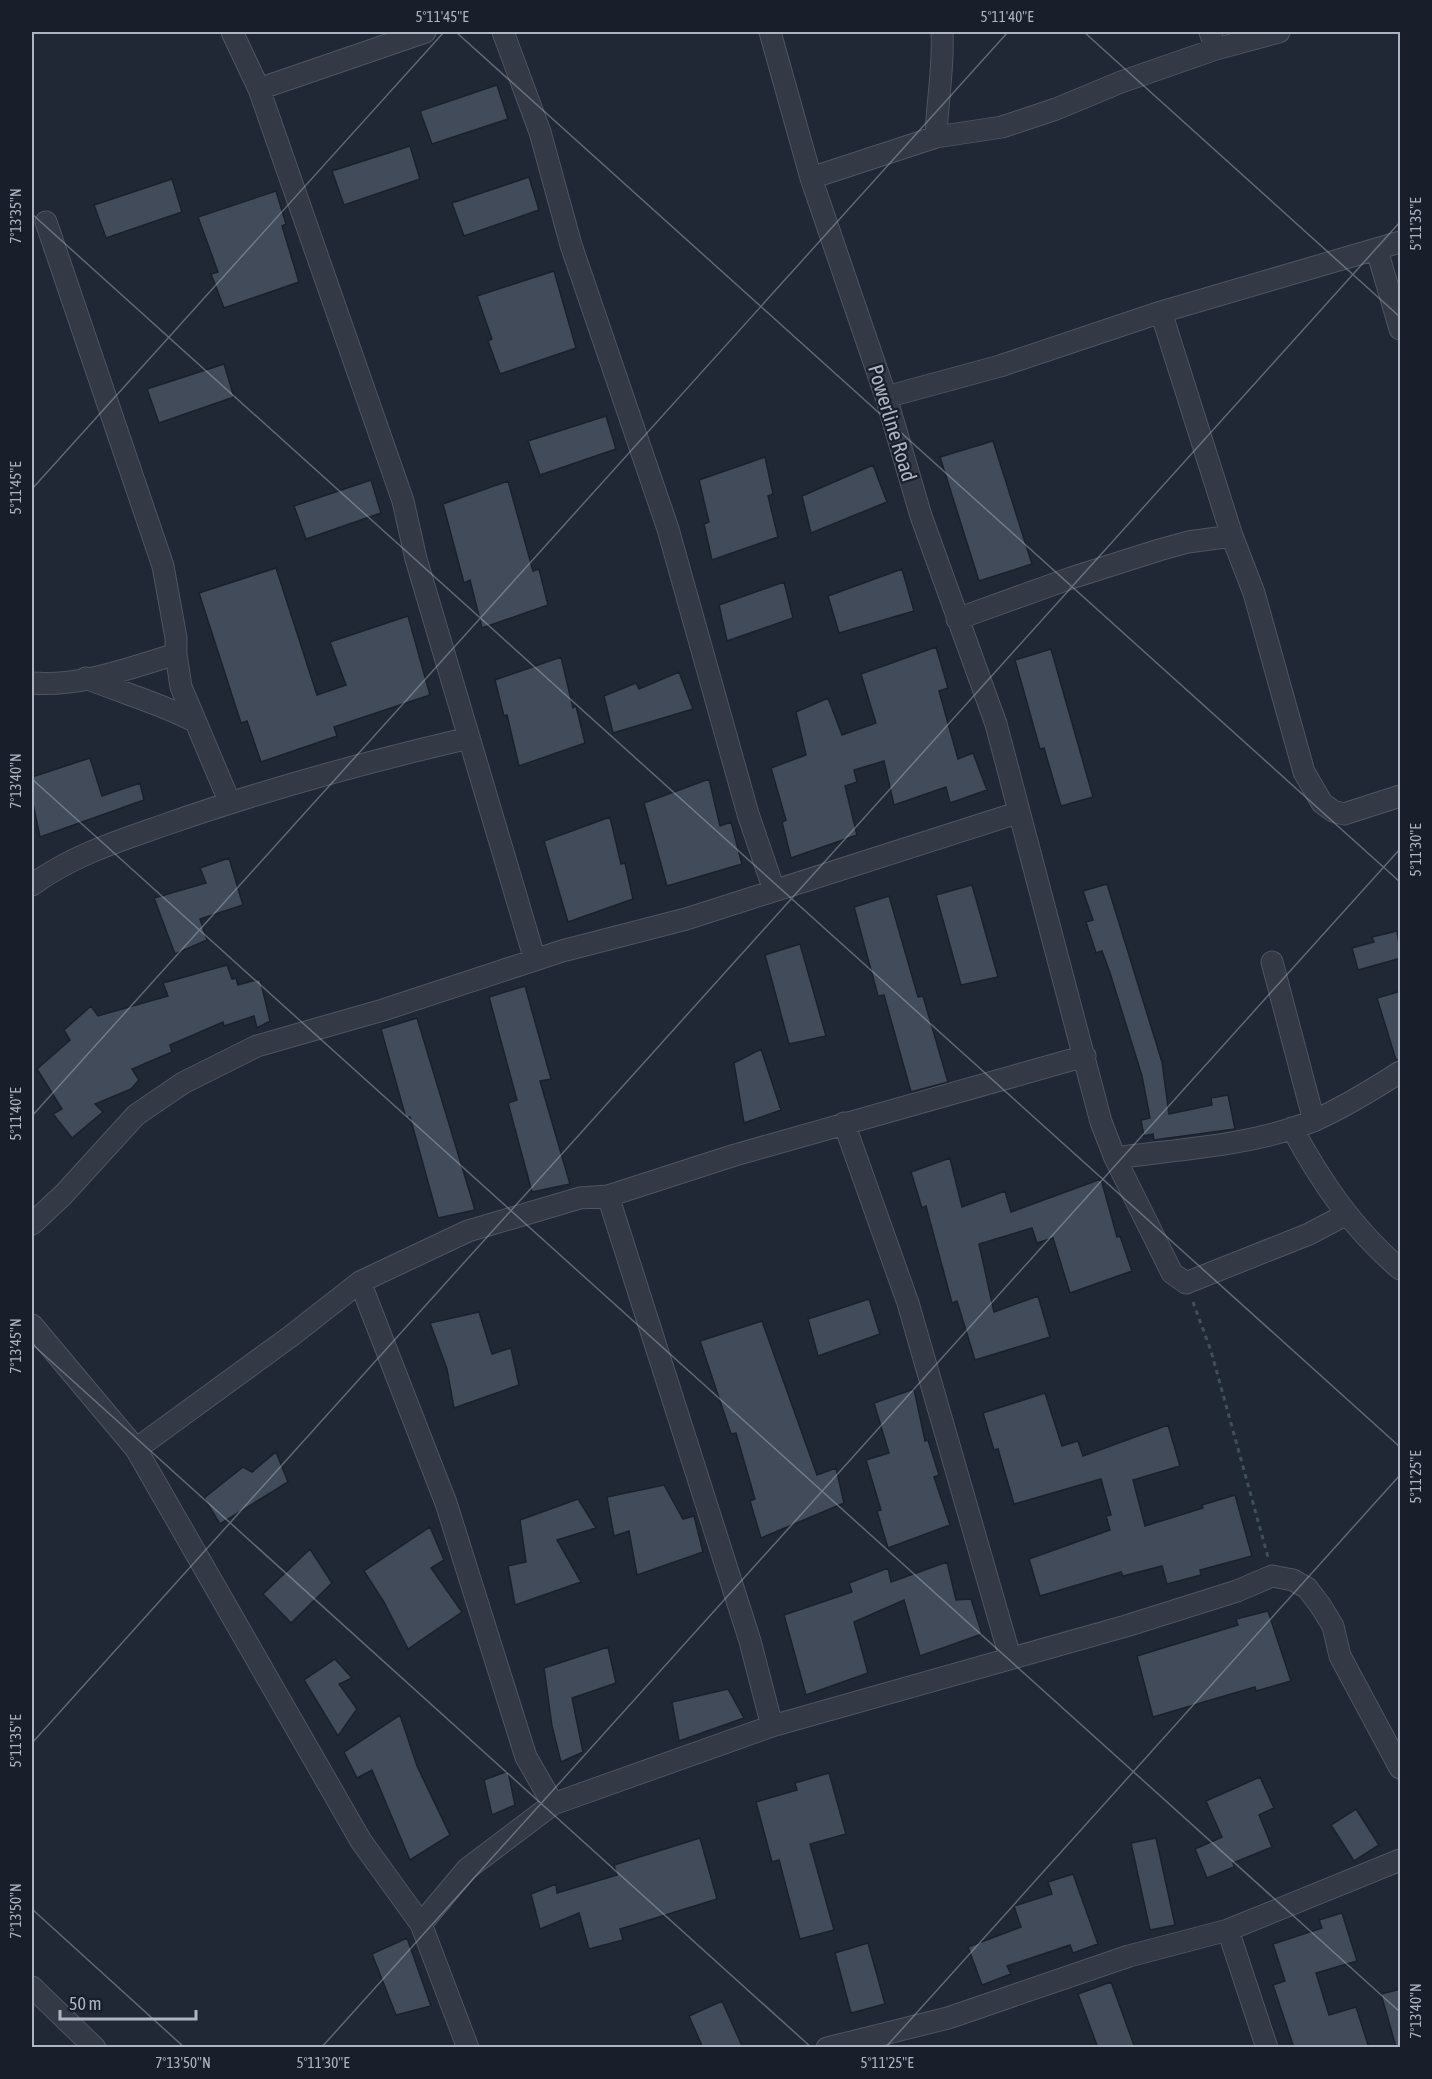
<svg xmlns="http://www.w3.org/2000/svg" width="1432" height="2079" font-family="'Asap Condensed',sans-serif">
  <rect width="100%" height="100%" fill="#202835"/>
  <!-- building -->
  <path fill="#414b5a" stroke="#1b212c" stroke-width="1.5" d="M497 85 508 119 432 144 420 111Z
    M410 146 420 179 344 205 332 171Z
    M529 177 539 210 464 236 452 203Z
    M172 179 182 212 106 238 94 205Z
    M276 191 286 224 282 226 299 282 224 308 211 274 218 272 198 217Z
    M554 271 576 348 500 374 488 341 492 339 477 296Z
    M224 364 234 397 159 423 147 389Z
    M606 416 616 449 540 475 528 441Z
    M993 441 1032 564 979 581 940 457Z
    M765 457 773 494 768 496 778 537 712 560 704 524 709 522 699 480Z
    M873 465 887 502 811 533 802 496Z
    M371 480 381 513 306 539 294 506Z
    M508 481 533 571 539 569 548 605 482 628 470 580 464 583 443 504Z
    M276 568 317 695 346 685 330 642 408 616 430 695 334 727 337 736 261 762 247 721 241 723 199 593Z
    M902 569 914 611 839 633 828 596Z
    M784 582 793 618 727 641 719 605Z
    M936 647 948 688 939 691 958 759 973 753 987 790 950 803 946 787 894 805 884 761 854 770 857 782 845 786 857 835 791 858 782 822 786 820 771 768 806 755 796 712 828 698 842 735 876 723 861 674Z
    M1051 649 1093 797 1061 806 1044 748 1040 749 1015 660Z
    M561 657 573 708 576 706 585 743 519 766 507 715 504 716 495 680Z
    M679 672 693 709 613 733 604 696 636 683 639 689Z
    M90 758 102 796 140 783 144 800 40 837 32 799V777Z
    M709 779 720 826 731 822 742 864 667 886 644 803Z
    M610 817 621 864 625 863 633 899 568 922 544 841Z
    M229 858 243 905 200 919 207 940 175 954 154 898 206 883 200 868Z
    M1107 884 1162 1062 1169 1114 1212 1105 1211 1098 1228 1095 1235 1129 1154 1140 1153 1134 1144 1136 1141 1120 1150 1118 1142 1076 1110 973 1102 951 1096 953 1086 922 1093 920 1083 891Z
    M972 885 998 977 961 985 936 895Z
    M889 896 918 997 923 996 948 1082 911 1092 884 995 878 996 854 907Z
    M1397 931 1401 958 1358 970 1352 948 1374 942 1372 937Z
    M800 944 826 1036 789 1044 765 955Z
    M227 965 232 979 236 978 238 985 260 979 270 1021 257 1028 254 1016 224 1026 223 1022 170 1045 172 1052 132 1069 139 1080 131 1089 95 1104 103 1112 72 1138 53 1114 62 1109 37 1069 70 1040 64 1030 91 1006 98 1016 168 996 163 983Z
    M525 986 551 1079 540 1081 570 1184 532 1192 508 1103 517 1100 489 997Z
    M1401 991V1059L1396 1060 1377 998Z
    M417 1018 475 1210 438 1218 410 1117 406 1118 381 1029Z
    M761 1049 781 1110 744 1123 734 1063Z
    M950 1158 962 1207 1005 1191 1011 1212 1101 1179 1117 1237 1120 1236 1132 1271 1070 1293 1053 1238 1037 1243 1032 1228 979 1244 994 1312 1038 1296 1050 1337 975 1360 957 1301 952 1303 926 1206 922 1208 911 1172Z
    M869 1299 880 1334 818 1356 808 1319Z
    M479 1312 492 1354 511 1348 519 1385 454 1408 447 1369 430 1323Z
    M762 1321 817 1475 836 1468 844 1503 761 1538 750 1501 755 1499 736 1433 731 1434 700 1341Z
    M914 1389 925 1441 928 1440 939 1475 934 1477 950 1525 888 1548 877 1511 881 1510 866 1460 889 1453 874 1403Z
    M1045 1393 1062 1446 1078 1441 1083 1456 1168 1425 1180 1466 1133 1480 1145 1526 1203 1508 1202 1505 1235 1495 1252 1556 1200 1570 1201 1575 1167 1584 1162 1566 1123 1576 1121 1572 1040 1596 1029 1559 1110 1530 1106 1516 1111 1515 1101 1479 1014 1504 998 1449 994 1450 983 1413Z
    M276 1452 288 1482 220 1524 204 1498 243 1467 252 1472Z
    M664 1485 683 1519 694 1516 703 1552 637 1575 629 1531 614 1536 607 1497Z
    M578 1499 596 1528 557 1540 581 1582 515 1605 508 1566 526 1562 520 1520Z
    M430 1527 444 1560 431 1568 462 1612 408 1649 384 1602 364 1571Z
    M310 1549 332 1583 291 1623 263 1594Z
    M947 1562 956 1600 971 1599 982 1634 920 1656 904 1600 854 1622 868 1673 806 1695 784 1615 852 1592 849 1583 888 1568 891 1582Z
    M1268 1611 1291 1681 1256 1691 1255 1687 1153 1717 1137 1656 1238 1625 1236 1619Z
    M608 1647 616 1683 572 1698 583 1752 561 1762 552 1726 544 1668Z
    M335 1659 352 1678 339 1684 357 1709 338 1736 304 1680Z
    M728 1689 744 1718 679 1741 672 1702Z
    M400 1715 417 1766 450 1835 410 1860 372 1770 357 1778 344 1752Z
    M508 1771 515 1805 492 1815 484 1780Z
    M829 1773 846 1834 810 1844 834 1930 800 1939 779 1860 772 1862 756 1802 797 1790 795 1783Z
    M1260 1777 1274 1808 1259 1815 1272 1847 1233 1863 1234 1867 1207 1878 1195 1849 1222 1837 1206 1801Z
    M1356 1809 1379 1845 1354 1861 1331 1825Z
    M700 1838 717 1899 620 1929 623 1940 589 1949 579 1913 540 1929 531 1894 556 1884 557 1893 617 1875 614 1865Z
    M1156 1838 1175 1925 1150 1930 1131 1843Z
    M1073 1874 1098 1944 1073 1953 1070 1945 1007 1966 1011 1974 982 1985 968 1947 1021 1927 1014 1906 1052 1894 1048 1882Z
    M1342 1913 1357 1961 1316 1973 1329 2015 1356 2007 1369 2048H1294L1273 1985 1285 1981 1273 1944 1322 1928 1319 1920Z
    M407 1938 431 2006 396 2015 372 1954Z
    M868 1943 885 2004 851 2013 835 1953Z
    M1111 1982 1135 2048H1098L1078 1994Z
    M1401 1989V2046L1396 2047 1381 1994Z
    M722 2001 743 2048H703L689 2016Z"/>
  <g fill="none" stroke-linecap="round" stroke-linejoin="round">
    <defs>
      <path id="street" d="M232 32 259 89 403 501 416 559 535 960
        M503 32 540 132 571 245 668 529 748 814 774 890
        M770 32 811 178 886 397 921 516 996 724 1101 1122 1115 1158 1172 1273 1186 1283 1309 1234 1345 1215
        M1210 32 1216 49
        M259 89 425 32
        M936 137C937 102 944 67 942 32
        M811 178 936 137 1002 127 1056 109 1121 82 1216 49 1279 32
        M46 222 163 566 176 638V654L181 687 230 803
        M1377 250 1400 329
        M1161 312 1232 536 1254 593 1304 772 1322 803 1333 811 1344 814 1400 796
        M886 397 1000 366 1161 312 1400 242
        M957 619 1071 578 1159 550 1188 542 1232 536
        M86 678C122 693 160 703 194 721
        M32 683C80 687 130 668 176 654
        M32 885C71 856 118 841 164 825 264 790 366 762 469 738
        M1272 962 1314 1121
        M844 1123 908 1303 1010 1657
        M1292 1128C1321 1182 1353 1229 1400 1269
        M1115 1158C1180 1149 1251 1146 1313 1121 1343 1108 1372 1090 1400 1072
        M608 1196 750 1641 772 1726
        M32 1224 64 1194 136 1115 183 1083 257 1046 383 1010 562 951 686 919 1017 813
        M360 1282 446 1503 526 1757 553 1804
        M32 1325 136 1449 291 1336 360 1282 468 1231 580 1198 608 1196 735 1155 1085 1056
        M136 1449 361 1841 421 1924 468 2048
        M421 1924 467 1869 553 1804 772 1726 1126 1626 1237 1591 1272 1576 1293 1580 1307 1588 1320 1605 1333 1626 1340 1656 1400 1768
        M1228 1930 1267 2048
        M32 1987 95 2048
        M827 2048 948 2018 1129 1956 1228 1930 1400 1860"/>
    </defs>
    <!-- street casing -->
    <use href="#street" stroke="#4e5561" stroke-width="23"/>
    <!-- path -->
    <path stroke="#3f5154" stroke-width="3" stroke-dasharray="4.5 4.5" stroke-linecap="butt" d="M1193 1302 1211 1351 1268 1557"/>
    <!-- street -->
    <use href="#street" stroke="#333a46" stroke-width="21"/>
  </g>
  <!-- ticks -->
  <path fill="none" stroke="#adb5c3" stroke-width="1.5" stroke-opacity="0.45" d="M456 32 1400 882M1084 32 1400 317M32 214 1400 1447M32 489 444 32M32 779 1400 2012M32 1116 1008 32M32 1344 812 2048M32 1743 1400 222M32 1909 185 2048M321 2048 1400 849M885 2048 1400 1475"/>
  <g text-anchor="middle" stroke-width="4.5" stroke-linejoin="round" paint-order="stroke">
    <!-- street labels -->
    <g font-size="21" fill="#adb5c3" stroke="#191f2a">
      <text transform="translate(892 423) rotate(73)" y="7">Powerline Road</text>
    </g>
  </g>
  <!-- border -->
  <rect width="1432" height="2079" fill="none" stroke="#191f2a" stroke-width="66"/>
  <!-- scale -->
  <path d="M60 2010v9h136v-9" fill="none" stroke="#adb5c3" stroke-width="3"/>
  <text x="69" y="2010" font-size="18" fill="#adb5c3" stroke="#191f2a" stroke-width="4.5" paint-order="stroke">50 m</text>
  <rect x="33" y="33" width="1366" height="2013" fill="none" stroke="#adb5c3" stroke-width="2"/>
  <g font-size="15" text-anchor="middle" fill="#adb5c3">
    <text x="442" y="22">5°11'45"E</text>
    <text x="1007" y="22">5°11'40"E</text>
    <text transform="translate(16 216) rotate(-90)" y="5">7°13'35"N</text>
    <text transform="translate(1416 224) rotate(-90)" y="5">5°11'35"E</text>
    <text transform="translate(16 488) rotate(-90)" y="5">5°11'45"E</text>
    <text transform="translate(16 781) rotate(-90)" y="5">7°13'40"N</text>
    <text transform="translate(1416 850) rotate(-90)" y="5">5°11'30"E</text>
    <text transform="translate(16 1114) rotate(-90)" y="5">5°11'40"E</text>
    <text transform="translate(16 1346) rotate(-90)" y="5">7°13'45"N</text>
    <text transform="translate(1416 1477) rotate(-90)" y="5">5°11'25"E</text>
    <text transform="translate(16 1741) rotate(-90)" y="5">5°11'35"E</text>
    <text transform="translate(16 1911) rotate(-90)" y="5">7°13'50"N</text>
    <text transform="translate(1416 2011) rotate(-90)" y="5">7°13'40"N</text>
    <text x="183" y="2068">7°13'50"N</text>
    <text x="323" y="2068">5°11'30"E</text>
    <text x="887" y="2068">5°11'25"E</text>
  </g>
</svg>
